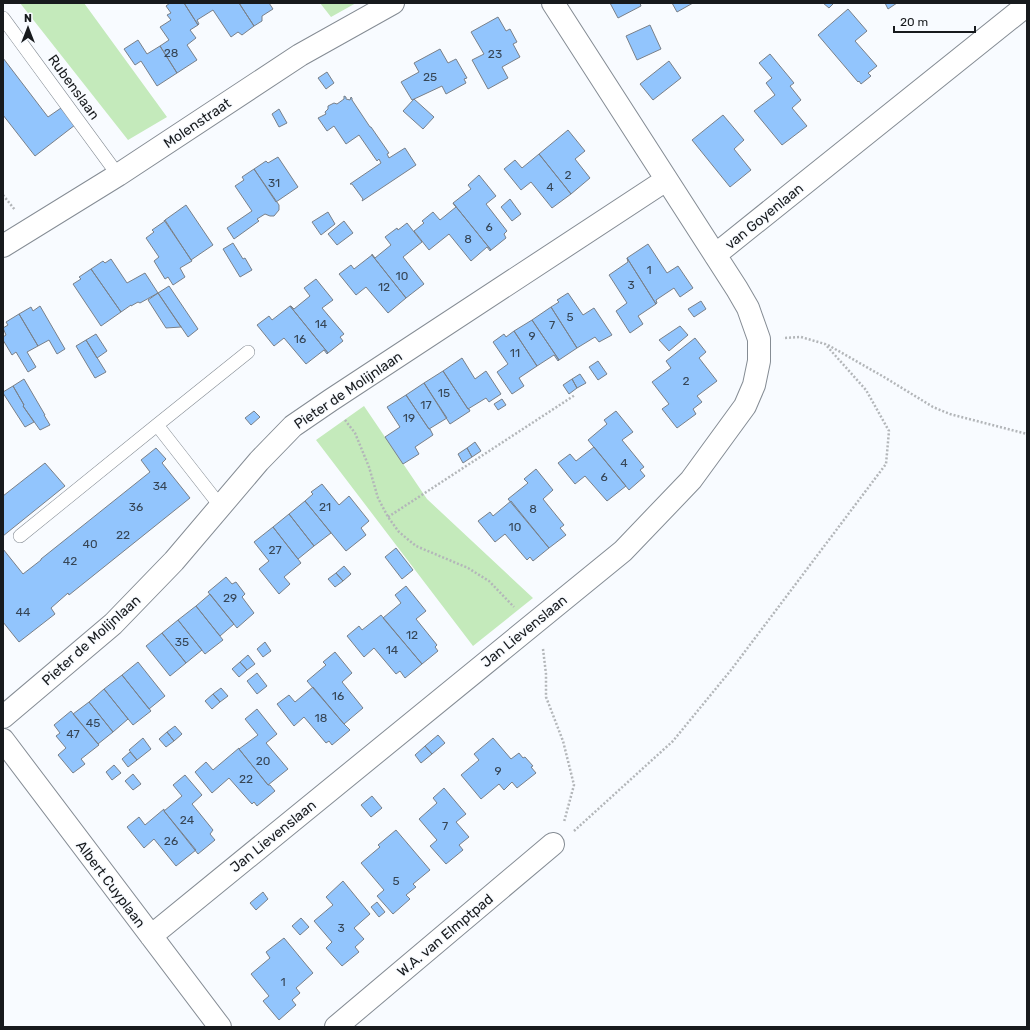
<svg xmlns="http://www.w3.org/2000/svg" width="1030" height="1030" font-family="Rubik,sans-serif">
  <rect width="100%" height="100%" fill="#f8fbff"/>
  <!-- green -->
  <path fill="#c4eabb" d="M20 3H84L167 117 128 140Z
    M320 3H356L331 17Z
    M364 406 427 499 533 598 473 646 316 440Z"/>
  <!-- building -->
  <path fill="#92c5fd" stroke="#798089" d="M170 3H184L198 25 190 30 196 38 187 45 197 60 177 73 160 46 169 40 160 27 171 20 167 15 171 13 166 6Z
    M184 3H239L254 26 242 35 238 32 231 37 213 10 197 20 199 24 198 25Z
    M239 3H269L273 9 262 16V21L254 26Z
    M610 3H640L641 6 618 18Z
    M672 3H693L677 12Z
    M823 3H834L829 8Z
    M885 3H897L888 9Z
    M848 9 867 31 855 41 877 66 868 73 871 76 861 84 859 81 858 82 818 35Z
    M498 17 506 31 510 29 517 42 513 44 520 57 502 67 508 78 488 89 472 60 484 54 471 32Z
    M650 25 661 49 637 60 626 36Z
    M138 40 147 54 160 46 177 73 157 86 141 61 135 65 124 49Z
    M440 49 448 63 456 59 467 78 464 79 466 83 446 94 442 86 412 100 401 82 419 72 414 63Z
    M770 54 794 83 790 86 801 100 792 108 807 126 782 145 754 111 775 95 766 83 772 78 759 63Z
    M3 58 48 117 61 108 75 125 35 156 3 115Z
    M669 61 681 78 653 100 640 84Z
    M327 72 334 83 326 89 318 78Z
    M344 96 346 97V99L350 100 351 97 352 98V100L370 127H371L389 153 387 154 389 158 405 148 416 165 362 201 363 199 352 184H350L381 163 379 159 377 161 359 135 346 144 334 126 327 131 318 118 326 114 325 112 328 109V106L334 103 337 104 344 99Z
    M414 99 434 117 423 129 403 111Z
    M279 109 287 123 279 127 272 114Z
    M723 115 744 140 734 149 751 170 730 187 692 140Z
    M568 130 585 151 575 159 590 178 571 194 539 154Z
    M539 154 571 194 552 208 531 182 521 190 504 169 515 160 522 168Z
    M278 157 298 187 276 202 254 169 266 161 268 163Z
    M254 169 279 205V210L274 216H270L265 214 257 219 259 221 234 239 227 228 252 211 235 186 244 180 242 177Z
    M479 175 496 196 486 204 507 231 504 234 506 238 491 250 453 203 471 189 468 185Z
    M510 199 521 214 512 221 501 207Z
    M453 203 491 250 490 251 487 247 471 261 449 234 429 250 414 231 424 223 422 221 433 212 440 220 456 207Z
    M186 205 213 245 191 260 165 220Z
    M328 212 335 224 321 235 312 222Z
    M164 220 192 261 180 268 185 277 173 285 168 277 165 279 154 261 159 257 146 238 154 232 152 230 165 221Z
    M344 221 353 233 337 245 328 234Z
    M407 223 422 242 403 257 424 284 406 298 372 255V254L375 258 391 245 385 237 397 228 398 230Z
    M233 243 243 259 245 258 252 270 240 277 223 249Z
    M648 244 667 273 678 266 693 288 680 297 674 288 656 300 657 303 656 304 627 258Z
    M372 255 406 298 388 313 366 287 356 295 339 274 351 265 354 269Z
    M627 258 656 304 638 316 643 324 630 333 616 311 627 303 609 275 628 262Z
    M111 259 127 283 145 273 158 293 140 303 138 302 131 306V305L121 312 91 269 103 261 105 263Z
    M91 269 121 312 101 326 73 284 81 279 79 277Z
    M316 279 333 300 322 308 344 334 340 337 343 341 328 353 290 306H291L294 309 310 296 304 288Z
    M169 286 198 329 188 337 158 293Z
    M158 293 170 311 181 327 166 328 148 300Z
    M568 293 583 315 594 308 612 335 599 342 595 337 577 348 551 307 559 302 557 300Z
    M701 301 706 309 694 317 688 309Z
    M40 306 65 349 57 354 49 340 38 346 19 314 31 307 33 311Z
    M290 306 328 353 327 354 324 350 306 364 284 338 274 346 257 325 269 316 272 320Z
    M551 307 577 348 559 360 532 320Z
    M19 314 38 346 27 352 36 367 28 372 16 352 12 355 3 340V337L6 335 3 328 8 325 6 322Z
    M532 320 559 360 558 361 554 355 537 366 514 331Z
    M680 326 688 335 669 351 659 340Z
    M514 331 537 366 519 378 524 386 512 394 497 372 508 364 493 342 504 334 506 337Z
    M96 334 107 351 97 358 86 340Z
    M695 338 706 352 699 358 717 381 697 396 702 402 693 409 696 414 677 428 662 409 669 404 652 382 671 368 666 361Z
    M86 340 106 372 95 378 76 346Z
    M462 358 475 379 486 371 501 394 489 402 486 398 468 409 443 371Z
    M598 361 607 374 598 380 589 367Z
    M443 371 468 409H469L470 411 450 424 424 383Z
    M580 374 586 383 577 388 572 379Z
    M24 379 45 415H44L50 425 40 430 23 406 24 405 13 386Z
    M572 379 577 388 569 394 563 385Z
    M424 383 447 418 429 429 406 395Z
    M13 386 24 405 23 406 34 422 25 427 3 393V392Z
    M406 395 429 429H430L433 435 415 447 419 454 403 464 385 437 400 427 387 407Z
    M502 399 506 405 498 410 494 404Z
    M254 411 260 417 251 425 245 418Z
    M616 411 633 432 622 440 644 467 640 470 645 476 629 490 588 440 607 424 604 420Z
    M475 442 481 451 472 457 467 448Z
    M594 447 626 486 607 501 585 476 575 484 558 463 570 454 576 461Z
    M156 448 166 459 162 463 190 498 69 595 68 593 51 608 55 614 19 642 3 622V549L23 574 41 560V559L150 472 141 460Z
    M467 448 472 457 463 463 458 454Z
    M45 463 65 486 3 536V496Z
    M536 469 553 490 543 499 564 525 560 528 566 535 549 548 508 499 528 483 524 479Z
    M322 484 339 505 349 496 369 521 361 528 366 535 346 551 305 501 313 494 311 492Z
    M305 501 331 533 314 546 289 514Z
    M511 501 549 548 533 561 530 557 527 560 505 534 495 542 478 521 490 512 493 516Z
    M289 514 314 546 298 559 273 527Z
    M273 527 301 563 284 577 290 584 279 594 259 569 269 561 254 542Z
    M396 548 413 570 402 579 385 557Z
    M344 566 351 574 343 581 336 573Z
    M336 573 343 581 335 587 328 579Z
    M226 577 232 584 236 582 245 594 242 597 254 613 237 628 208 592Z
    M406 586 426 611 416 619 437 645 435 647 438 651 422 664 383 618 401 603 395 595Z
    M210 594 234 624 220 636 196 606Z
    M196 606 223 640 205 654 178 620Z
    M381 615 422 664 405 678 400 671 396 674 374 648 364 657 347 636 359 626 362 630Z
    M178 620 202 650 186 663 162 633Z
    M162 633 186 663 170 676 146 646Z
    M265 642 271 651 263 657 257 649Z
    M335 652 352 673 342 682 363 708 344 724 307 681 326 665 323 662Z
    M248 655 255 664 247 670 240 662Z
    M138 662 165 696 149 709 122 675Z
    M240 662 247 670 239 677 232 669Z
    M257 673 267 686 257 694 247 681Z
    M122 675 151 711 133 725 104 689Z
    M313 687 344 724 350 730 332 745 329 741 326 743 304 717 294 726 277 704 289 695 295 702Z
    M221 688 228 696 220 702 213 694Z
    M104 689 128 719 113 732 89 702Z
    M213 694 220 702 212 709 205 701Z
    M89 702 113 732 98 744 73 714Z
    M257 709 277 734 266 743 288 769 268 785 239 749 258 735 245 719Z
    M71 711 99 745 81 759 85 764 73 773 58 755 66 748 56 736 60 733 54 725Z
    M175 726 182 734 174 741 167 732Z
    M167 732 174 741 166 747 159 739Z
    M438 735 445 743 432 754 425 746Z
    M143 738 151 749 137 760 129 750Z
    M493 738 511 759 519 753 523 758 525 757 533 766 531 767 536 773 517 788 512 782 504 790 499 784 481 799 461 775 479 760 474 754Z
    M425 746 432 754 421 763 415 755Z
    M239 748V749L268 785H270L275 791 257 806 254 802 252 804 229 778 212 793 195 772 206 762 213 770Z
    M130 752 137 760 128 767 122 759Z
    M114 765 121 773 112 780 106 772Z
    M133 774 141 784 133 790 125 781Z
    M185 775 202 795 192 804 213 830 210 834 215 840 198 854 164 811 182 796 173 785Z
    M444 788 466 814 456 822 469 837 459 845 463 850 446 864 430 846 437 840 419 819 437 803 433 798Z
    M372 796 382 808 371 817 361 805Z
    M164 809V811L196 850 176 866 154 839 144 848 127 827 139 817 145 825Z
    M396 830 430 870 413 884 416 887 406 895 410 899 393 914 377 896 384 890 361 863 380 847 378 845Z
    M343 881 370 914 354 928 364 939 355 947 359 952 342 966 326 948 332 942 314 921 333 905 326 897Z
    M263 892 268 899 256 910 250 903Z
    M377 902 385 912 379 917 371 907Z
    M301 918 309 927 300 935 292 926Z
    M284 938 313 973 296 988 300 993 292 1000 296 1005 279 1020 263 1001 269 996 251 974 270 958 266 952Z"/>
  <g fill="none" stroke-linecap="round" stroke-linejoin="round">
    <defs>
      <path id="service" d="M3 18 118 175
        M221 507 157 425 248 352
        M20 536 157 425"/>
      <path id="minor" d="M3 246 118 175 300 55 393 3
        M715 255 1027 5
        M3 717 113 624 174 561 259 461 293 426 331 400 666 180
        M3 740 220 1027
        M151 936 623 551 691 480 745 406 754 385 759 361V339L748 308 737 289 553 3
        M336 1027 553 844"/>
    </defs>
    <!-- service casing -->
    <use href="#service" stroke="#858c94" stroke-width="14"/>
    <!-- minor casing -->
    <use href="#minor" stroke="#858c94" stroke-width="24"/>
    <!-- path -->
    <path stroke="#b3b6b9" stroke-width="2.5" stroke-dasharray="2 2" stroke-linecap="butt" d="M3 195 15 210
      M828 345 884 377 933 407 950 414 1027 434
      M345 420 355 433 369 467 378 498 388 517 399 532 416 546 468 568 489 581 514 607
      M388 517 575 395
      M543 649 546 674V697L563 741 574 785 564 822
      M574 831 673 741 731 670 886 464 889 431 866 390 825 344 801 337 783 338"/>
    <!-- service -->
    <use href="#service" stroke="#fff" stroke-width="13"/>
    <!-- minor -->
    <use href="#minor" stroke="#fff" stroke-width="22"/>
  </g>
  <g text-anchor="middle" stroke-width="3" stroke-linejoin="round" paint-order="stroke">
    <!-- number labels -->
    <g font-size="12" fill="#364555">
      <text x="171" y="57">28</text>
      <text x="495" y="58">23</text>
      <text x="430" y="81">25</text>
      <text x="568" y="179">2</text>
      <text x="274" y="187">31</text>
      <text x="550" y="191">4</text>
      <text x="489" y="231">6</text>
      <text x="468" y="243">8</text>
      <text x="649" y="274">1</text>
      <text x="402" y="280">10</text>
      <text x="631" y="289">3</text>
      <text x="384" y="291">12</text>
      <text x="570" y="321">5</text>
      <text x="321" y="328">14</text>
      <text x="552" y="329">7</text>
      <text x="532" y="340">9</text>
      <text x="300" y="343">16</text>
      <text x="515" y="357">11</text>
      <text x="686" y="385">2</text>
      <text x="444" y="397">15</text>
      <text x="426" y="409">17</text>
      <text x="409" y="422">19</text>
      <text x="624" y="467">4</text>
      <text x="604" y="481">6</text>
      <text x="160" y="490">34</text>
      <text x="136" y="511">36</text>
      <text x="325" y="511">21</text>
      <text x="533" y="513">8</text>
      <text x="515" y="531">10</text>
      <text x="123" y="539">22</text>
      <text x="90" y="548">40</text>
      <text x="275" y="554">27</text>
      <text x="70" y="565">42</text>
      <text x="230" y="602">29</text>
      <text x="23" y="616">44</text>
      <text x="412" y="639">12</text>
      <text x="182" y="646">35</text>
      <text x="392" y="654">14</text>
      <text x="338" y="700">16</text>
      <text x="321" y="722">18</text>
      <text x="93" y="727">45</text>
      <text x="73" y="738">47</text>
      <text x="263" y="765">20</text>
      <text x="498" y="775">9</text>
      <text x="246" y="783">22</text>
      <text x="187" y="824">24</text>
      <text x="445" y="830">7</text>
      <text x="171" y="845">26</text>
      <text x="396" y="885">5</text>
      <text x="341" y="932">3</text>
      <text x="283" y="986">1</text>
    </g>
    <!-- street labels -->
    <g font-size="14" fill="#171a1d" stroke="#f8fbff">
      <text transform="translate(74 87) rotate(54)" y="5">Rubenslaan</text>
      <text transform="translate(197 123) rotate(-34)" y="5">Molenstraat</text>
      <text transform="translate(764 216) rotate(-39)" y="5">van Goyenlaan</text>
      <text transform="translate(348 390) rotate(-34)" y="5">Pieter de Molijnlaan</text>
      <text transform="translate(524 631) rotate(-39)" y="5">Jan Lievenslaan</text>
      <text transform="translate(91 640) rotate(-42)" y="5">Pieter de Molijnlaan</text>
      <text transform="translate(273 836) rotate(-39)" y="5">Jan Lievenslaan</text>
      <text transform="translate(111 884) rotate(53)" y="5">Albert Cuyplaan</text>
      <text transform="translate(445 935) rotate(-40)" y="5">W.A. van Elmptpad</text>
    </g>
  </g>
  <!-- border -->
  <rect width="1030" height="1030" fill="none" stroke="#171a1d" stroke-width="8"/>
  <!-- north arrow -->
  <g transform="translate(28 28)" stroke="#f8fbff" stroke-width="3" paint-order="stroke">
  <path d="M0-3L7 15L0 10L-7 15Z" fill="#171a1d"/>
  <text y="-6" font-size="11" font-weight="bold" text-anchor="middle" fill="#171a1d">N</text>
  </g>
  <!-- scale -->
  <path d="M894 26v6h81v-6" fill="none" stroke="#171a1d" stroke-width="2"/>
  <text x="900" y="26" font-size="12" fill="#171a1d" stroke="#f8fbff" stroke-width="3" paint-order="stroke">20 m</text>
</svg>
